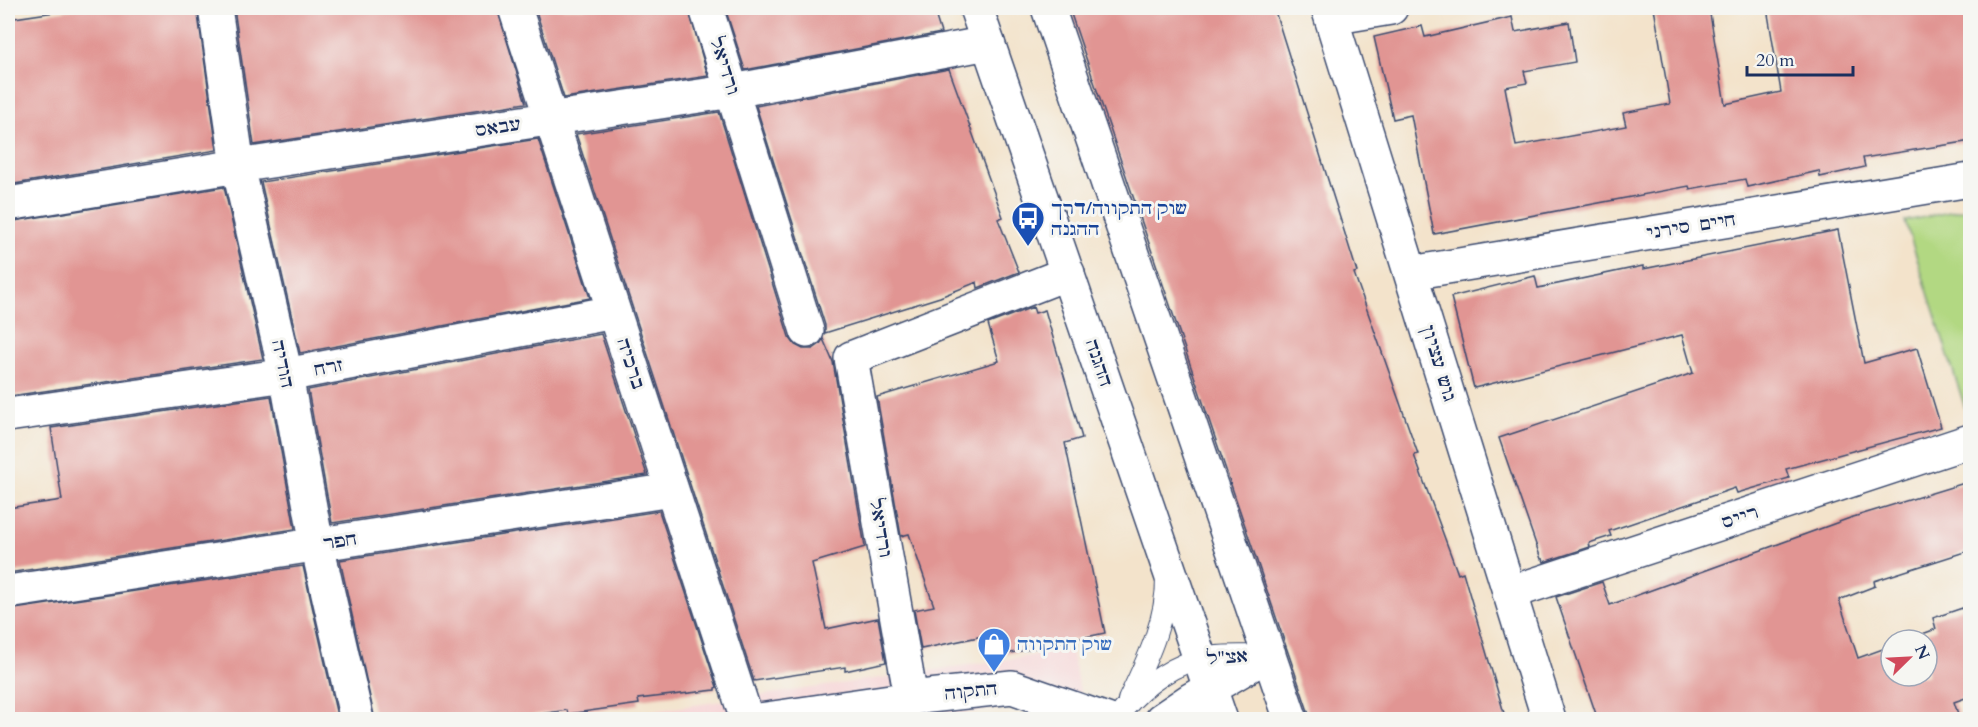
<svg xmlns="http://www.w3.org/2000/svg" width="1978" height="727" font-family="Cardo,'Frank Ruhl Libre',serif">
  <rect width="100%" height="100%" fill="#f6f6f2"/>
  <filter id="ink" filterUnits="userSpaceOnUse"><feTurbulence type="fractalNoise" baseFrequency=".0167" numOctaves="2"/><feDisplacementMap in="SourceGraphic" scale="12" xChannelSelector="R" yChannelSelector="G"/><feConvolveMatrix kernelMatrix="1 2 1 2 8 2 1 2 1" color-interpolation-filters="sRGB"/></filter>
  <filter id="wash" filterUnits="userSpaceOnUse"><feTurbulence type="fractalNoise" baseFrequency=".008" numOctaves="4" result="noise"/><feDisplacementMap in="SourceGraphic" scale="24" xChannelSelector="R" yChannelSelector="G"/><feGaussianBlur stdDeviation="1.35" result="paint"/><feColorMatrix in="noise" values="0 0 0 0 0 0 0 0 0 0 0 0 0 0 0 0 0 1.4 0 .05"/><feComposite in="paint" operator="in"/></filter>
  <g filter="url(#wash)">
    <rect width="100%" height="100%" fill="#f3e3cb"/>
    <!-- built -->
    <path fill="#f7cfd2" d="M1071 650 1081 696 921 720H592Z"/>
    <!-- green -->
    <path fill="#b2d882" stroke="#668470" stroke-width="1.5" d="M1970 208V413L1967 414 1905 221Z"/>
    <g id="blocks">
      <!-- building -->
      <path fill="#e19593" d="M82 8H197L217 150 8 185V19Z
        M234 8H497L526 103 254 145Z
        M535 8H688L708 76 564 98Z
        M725 8H933L941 33 745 70Z
        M1069 8H1274L1357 272 1354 273 1418 454 1414 455 1458 574 1463 572 1506 720H1311Z
        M1654 8H1709L1725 104 1781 92 1767 8H1971V141L1863 158 1865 167 1820 177 1819 171 1747 187 1745 179 1690 189 1689 186 1434 234 1411 115 1393 119 1374 37 1422 26 1425 37 1512 17 1515 32 1569 22 1575 62 1524 71 1527 83 1505 87 1516 146 1626 126 1623 113 1670 104Z
        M949 69 1003 217 998 219 1019 272 978 288 977 282 940 297 825 333V325L756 106Z
        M719 112 789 337 795 345 803 349H813L820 344 823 339 833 362 865 547 812 563 826 629 878 618 886 662 845 671V667L754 681 576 134Z
        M538 139 590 298 300 353 261 182Z
        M224 187 263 359 10 396 8 378V222Z
        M1838 230 1864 363 1917 348 1941 427 1786 469 1789 478 1737 493 1735 488 1609 531 1611 536 1589 543 1590 547 1544 562 1543 559H1541L1499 438 1693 373 1682 335 1474 388 1451 297 1535 276 1538 288 1643 266V269Z
        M1033 307 1035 313 1045 310 1082 438 1065 443 1105 633 992 657 988 635 921 649 914 610 934 606 909 534 901 536 877 397 999 361 988 324Z
        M601 334 647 475 332 523 308 390Z
        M271 396 295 529 8 573V508L62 500 51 428Z
        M1971 481V550L1874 581 1875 586 1839 600 1858 658 1891 646V676H1927V640H1906L1936 629 1933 618 1971 605V696L1954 702 1960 720H1598L1556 597 1602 582 1610 605 1850 518Z
        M659 511 717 687 715 688V690L638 699 639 704 568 714 567 710 501 720H375L340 560Z
        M303 566 338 720H11L8 694V610Z"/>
    </g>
  </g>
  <g filter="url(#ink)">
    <use href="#blocks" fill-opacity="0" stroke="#3b4a6e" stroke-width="1.5"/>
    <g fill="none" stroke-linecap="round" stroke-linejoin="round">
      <defs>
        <path id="lane" d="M1128 700C1146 662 1167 620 1166 577
          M1116 720C1134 693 1165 669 1197 659 1211 654 1241 656 1258 655"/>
        <path id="street" d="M215 8 238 166 286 375 317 545 357 720
          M515 8 747 720
          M706 8 807 331
          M1328 8 1549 720
          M1331 18 1391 8
          M8 204 238 166 733 91 988 43
          M1411 273 1970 180
          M8 415 286 375 614 312
          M8 592 672 490
          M1509 593 1970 441
          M911 698 851 358 1068 273
          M759 720 911 698 1012 687 1107 720"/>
        <path id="secondary" d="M976 8 1221 720
          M1048 8 1291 720
          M1161 720 1192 699 1269 654"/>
      </defs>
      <!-- lane casing -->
      <use href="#lane" stroke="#3b4a6e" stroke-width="22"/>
      <!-- street casing -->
      <use href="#street" stroke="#3b4a6e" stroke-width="36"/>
      <!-- secondary casing -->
      <use href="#secondary" stroke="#3b4a6e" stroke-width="36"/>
      <!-- lane -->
      <use href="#lane" stroke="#fff" stroke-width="20"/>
      <!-- street -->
      <use href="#street" stroke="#fff" stroke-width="33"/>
      <!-- secondary -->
      <use href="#secondary" stroke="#fff" stroke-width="33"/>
    </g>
  </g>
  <!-- icons -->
  <defs>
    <symbol id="bus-pin" viewBox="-11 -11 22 30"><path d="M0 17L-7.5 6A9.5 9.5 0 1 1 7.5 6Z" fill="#1a4fb4" stroke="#f6f6f2"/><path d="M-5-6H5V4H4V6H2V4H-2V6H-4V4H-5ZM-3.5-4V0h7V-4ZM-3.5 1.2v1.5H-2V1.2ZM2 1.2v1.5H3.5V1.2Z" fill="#fff"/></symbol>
    <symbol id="shop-pin" viewBox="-11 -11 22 30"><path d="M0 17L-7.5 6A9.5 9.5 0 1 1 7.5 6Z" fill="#3f7fe0" stroke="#f6f6f2"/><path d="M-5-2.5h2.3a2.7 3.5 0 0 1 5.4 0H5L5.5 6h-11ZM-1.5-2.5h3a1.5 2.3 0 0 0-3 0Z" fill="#fff"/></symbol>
  </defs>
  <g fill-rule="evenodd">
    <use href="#bus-pin" x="1009" y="199" width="38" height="52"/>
    <use href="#shop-pin" x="975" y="625" width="38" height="52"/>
  </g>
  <g text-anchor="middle" stroke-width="6" stroke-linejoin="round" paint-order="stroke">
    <!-- street labels -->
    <g font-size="18" fill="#1b2f5e" stroke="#f6f6f2">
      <text transform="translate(725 66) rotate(72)" y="6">ורדיאל</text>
      <text transform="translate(498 127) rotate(-9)" y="6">עבאס</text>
      <text transform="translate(1691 226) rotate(-9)" y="6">חיים סירני</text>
      <text transform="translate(1099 363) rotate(71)" y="6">ההגנה</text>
      <text transform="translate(1439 363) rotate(73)" y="6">גוש עציון</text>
      <text transform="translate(283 364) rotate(78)" y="6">הודיה</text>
      <text transform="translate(631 364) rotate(72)" y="6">ברכיה</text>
      <text transform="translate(329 367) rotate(-11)" y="6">זרח</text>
      <text transform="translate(1740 517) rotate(-18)" y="6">רייס</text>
      <text transform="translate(881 528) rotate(80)" y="6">ורדיאל</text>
      <text transform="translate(340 541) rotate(-9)" y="6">חפר</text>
      <text transform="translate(1227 657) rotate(-4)" y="6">אצ"ל</text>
      <text transform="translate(971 691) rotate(-6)" y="6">התקוה</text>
    </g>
    <!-- transit labels -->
    <g font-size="18" font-weight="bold" fill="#164399" stroke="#f6f6f2" text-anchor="start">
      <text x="1051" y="214">שוק התקווה/דרך<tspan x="1051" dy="21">ההגנה</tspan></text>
    </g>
    <!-- shop labels -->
    <g font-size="18" font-weight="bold" fill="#366cbe" stroke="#f6f6f2" text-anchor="start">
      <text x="1017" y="650">שוק התקווה</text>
    </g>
  </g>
  <!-- margin -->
  <rect width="1978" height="727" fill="none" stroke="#f6f6f2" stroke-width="30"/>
  <!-- north arrow -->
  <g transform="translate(1909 658) rotate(66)"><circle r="28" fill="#f6f6f2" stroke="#9ea6b7" stroke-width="1.5"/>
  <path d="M0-4.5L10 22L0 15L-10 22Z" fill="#d1495b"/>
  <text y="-9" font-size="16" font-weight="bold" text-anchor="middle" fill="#1b2f5e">N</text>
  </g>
  <!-- scale -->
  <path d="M1747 66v9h106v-9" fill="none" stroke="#1b2f5e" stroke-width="3"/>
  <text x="1756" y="66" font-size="18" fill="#1b2f5e" stroke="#f6f6f2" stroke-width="4.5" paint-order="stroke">20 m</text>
</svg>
